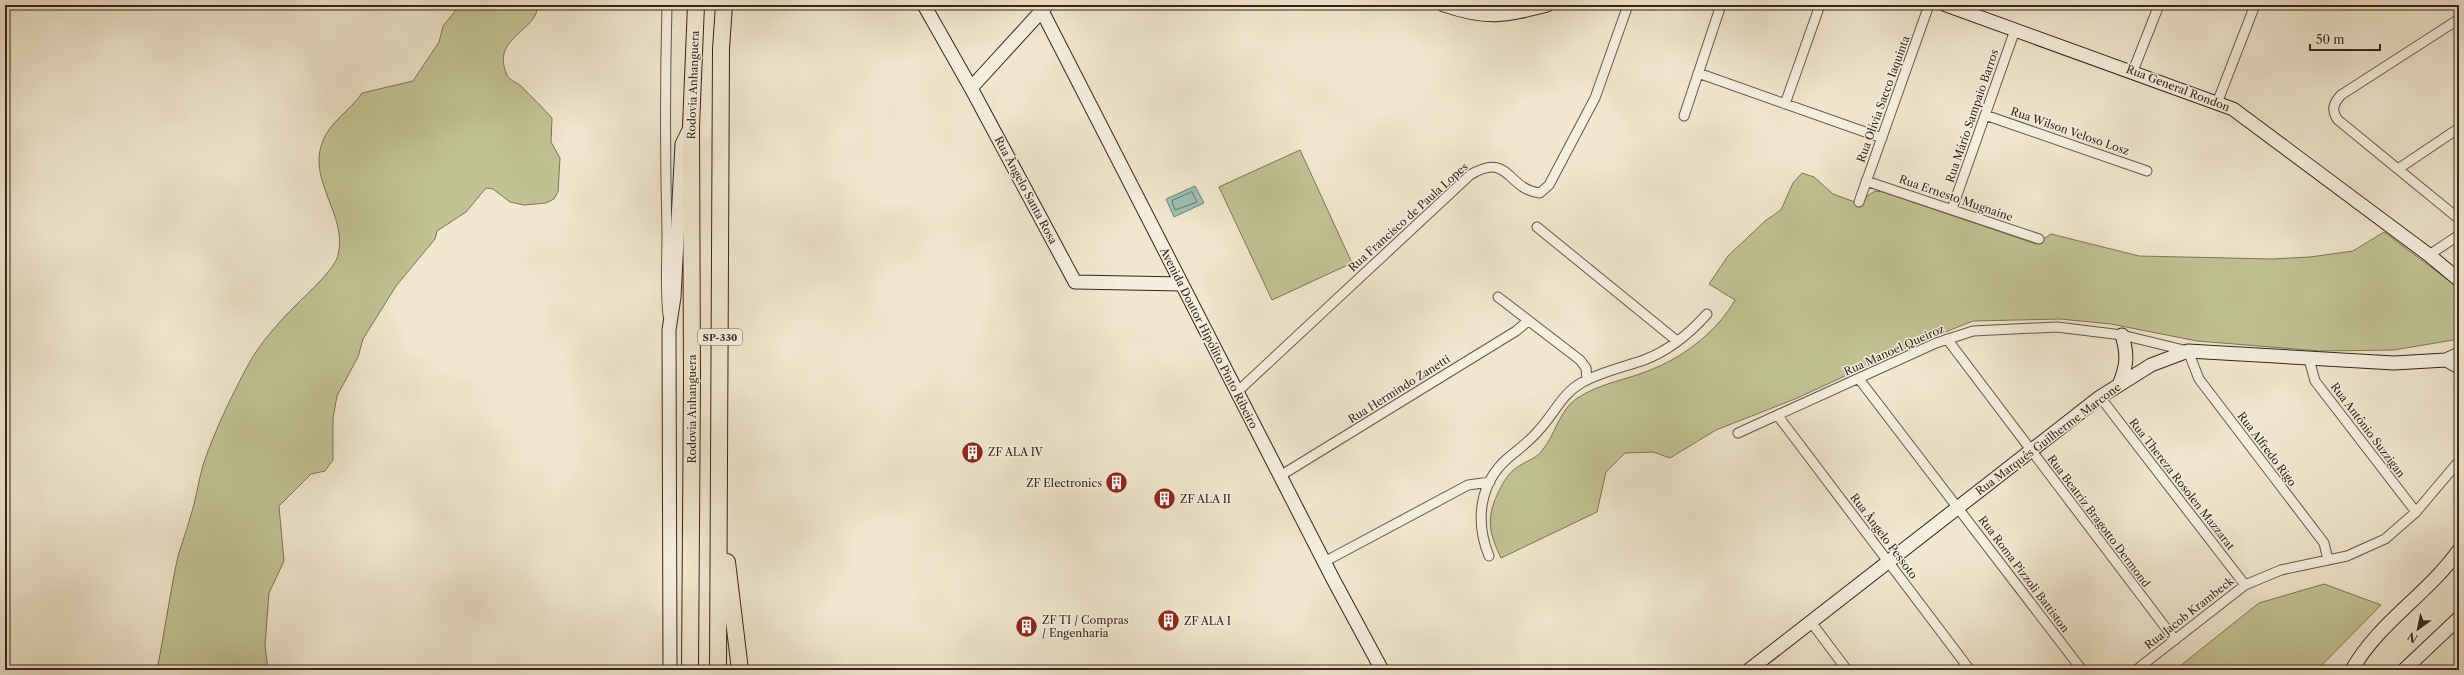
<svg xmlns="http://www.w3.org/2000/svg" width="2464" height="675" font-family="'Libre Caslon Text',serif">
  <rect width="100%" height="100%" fill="#f0e7ce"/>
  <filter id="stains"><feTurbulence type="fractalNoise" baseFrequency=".005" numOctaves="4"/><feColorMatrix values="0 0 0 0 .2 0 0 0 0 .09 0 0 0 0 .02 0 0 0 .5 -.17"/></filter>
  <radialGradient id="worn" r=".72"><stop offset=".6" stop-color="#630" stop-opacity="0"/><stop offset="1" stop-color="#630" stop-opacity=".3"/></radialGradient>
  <!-- green -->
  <path fill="#c1c393" stroke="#7c7456" d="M460 5H538C537 31 494 37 505 70 506 72 507 76 509 78 513 82 518 83 522 87 532 97 542 107 552 118L551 142 560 158 558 192 554 199 546 203 524 205 510 202 493 189 486 188 466 212 437 231 435 239 396 286 363 339 358 357 337 396 333 418V460L325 471 311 474 279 506 284 561 269 593 265 646 268 670H157C164 635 169 600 176 565 179 549 186 534 190 518 196 501 198 482 203 465 215 430 231 397 248 365 260 343 279 322 297 304 307 294 335 269 338 255 348 216 308 182 322 143 329 122 350 111 362 93L413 81 439 42 443 26Z
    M1300 150 1352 263 1272 300 1219 187Z
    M1802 173 1814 177 1833 194 1863 205 1866 197 1875 191 1883 192 2036 244 2051 234 2139 256 2272 259 2310 257 2353 251 2384 232 2459 288V339L2394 350 2320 351 2197 341 2111 324 2060 319 1973 321 1910 346 1795 399 1716 430 1670 458 1653 452 1625 453 1606 472 1597 512 1501 558C1488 531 1486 516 1500 489 1504 481 1508 474 1516 468 1524 462 1535 459 1541 452 1555 436 1559 411 1576 399 1601 382 1629 380 1655 368 1685 356 1719 329 1735 300L1709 284 1728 256 1765 221 1781 210 1793 183Z
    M2324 584 2381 605 2317 670H2175L2259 603Z"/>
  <!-- water -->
  <path fill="#9bc0b4" stroke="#738276" d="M1195 186 1204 203 1174 217 1166 199Z"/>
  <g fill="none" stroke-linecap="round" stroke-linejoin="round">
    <!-- shore -->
    <path stroke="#687266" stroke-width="1" d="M1192 192 1197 202 1175 210 1172 201Z"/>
    <defs>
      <path id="street" d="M667 5C665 81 665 157 667 233 667 261 665 288 668 315
        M2459 19 2341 95C2333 104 2331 110 2338 120L2459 219
        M2133 71 2159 5
        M1698 73 1882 138
        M2217 103 2255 5
        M1785 104 1820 5
        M1985 115 2147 171
        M1684 116 1721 5
        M2398 169 2459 128
        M1866 181 2039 239
        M1859 202 1929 5
        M1952 209 2015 30
        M1537 227 1677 341
        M2429 255 2459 235
        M1498 297 1580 360 1586 368 1587 380
        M1947 339 2175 640
        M2309 359 2315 381 2416 512
        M1859 379 2082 670
        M1237 392 1470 175C1510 151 1506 189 1540 193L1549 185 1595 98 1628 5
        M2100 397 2245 585
        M1778 416 1970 670
        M1738 433 1936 343 1973 331 2057 327 2122 335 2188 351 2199 379 2324 543 2328 560
        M1280 476 1516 331 1528 321
        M1489 556C1475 522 1479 483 1508 458 1519 449 1530 441 1539 430 1554 414 1562 394 1581 383 1600 372 1624 367 1644 360 1668 351 1690 333 1707 314
        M1324 562 1468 485 1490 482
        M1811 622 1847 670
        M2136 670 2245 585 2281 570 2347 556 2385 539 2416 512 2459 461"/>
      <path id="secondary" d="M924 5 971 88 1075 282 1182 284
        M1444 5C1488 20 1504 16 1547 5
        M1946 5 2233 109 2429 255 2459 280
        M1042 11 1334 581 1382 670
        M971 88 1046 6
        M2446 360 2459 367
        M2119 385C2127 366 2128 355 2122 335
        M670 670 669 330 674 297 682 144 691 126
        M1749 670 2100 397 2151 365 2188 351 2394 363 2446 360 2459 354
        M2352 670C2378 623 2428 594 2459 550
        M2404 670 2459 618"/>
      <path id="highway" d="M727 562 740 670
        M690 670 692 379 691 126 696 5
        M718 670 721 49 724 5"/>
    </defs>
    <!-- street casing -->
    <use href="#street" stroke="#645546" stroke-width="11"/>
    <!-- secondary casing -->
    <use href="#secondary" stroke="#362419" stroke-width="15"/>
    <!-- highway casing -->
    <use href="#highway" stroke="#362419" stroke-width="18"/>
    <!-- street -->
    <use href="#street" stroke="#f5efdf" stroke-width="9"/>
    <!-- secondary -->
    <use href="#secondary" stroke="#f5efdf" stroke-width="13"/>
    <!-- highway -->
    <use href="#highway" stroke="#f0e7ce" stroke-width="16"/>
  </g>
  <!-- icons -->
  <defs>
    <symbol id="building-disc" viewBox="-11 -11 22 22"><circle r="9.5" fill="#8f2418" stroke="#f5efdf"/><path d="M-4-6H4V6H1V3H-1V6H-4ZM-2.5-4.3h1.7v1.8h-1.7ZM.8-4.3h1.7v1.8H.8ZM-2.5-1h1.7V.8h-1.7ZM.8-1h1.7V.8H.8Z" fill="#fff"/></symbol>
  </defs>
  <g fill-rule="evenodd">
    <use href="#building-disc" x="960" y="440" width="25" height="25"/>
    <use href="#building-disc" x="1104" y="470" width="25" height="25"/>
    <use href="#building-disc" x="1152" y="486" width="25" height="25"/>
    <use href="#building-disc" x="1156" y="608" width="25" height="25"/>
    <use href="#building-disc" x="1014" y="614" width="25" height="25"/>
  </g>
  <g text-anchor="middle" stroke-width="3" stroke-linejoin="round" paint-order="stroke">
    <!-- shield labels -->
    <rect fill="#f5efdf" stroke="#6f6154" stroke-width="1" x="698" y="329" width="44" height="16" rx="3"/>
    <g font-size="10" font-weight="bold" fill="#362419">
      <text x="720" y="341">SP-330</text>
    </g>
    <!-- street labels -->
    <g font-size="11" fill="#362419" stroke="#f5efdf">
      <text transform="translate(693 85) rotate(-88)" y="4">Rodovia Anhanguera</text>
      <text transform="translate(2178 88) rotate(21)" y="4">Rua General Rondon</text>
      <text transform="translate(1883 99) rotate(-70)" y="4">Rua Olívia Sacco Iaquinta</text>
      <text transform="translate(1972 116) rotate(-71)" y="4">Rua Mário Sampaio Barros</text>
      <text transform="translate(2070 131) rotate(19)" y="4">Rua Wilson Veloso Losz</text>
      <text transform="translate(1026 190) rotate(62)" y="4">Rua Ângelo Santa Rosa</text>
      <text transform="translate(1956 198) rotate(19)" y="4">Rua Ernesto Mugnaine</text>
      <text transform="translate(1408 217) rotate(-42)" y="4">Rua Francisco de Paula Lopes</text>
      <text transform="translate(1209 338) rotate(63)" y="4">Avenida Doutor Hipólito Pinto Ribeiro</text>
      <text transform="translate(1894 350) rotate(-24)" y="4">Rua Manoel Queiroz</text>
      <text transform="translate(1399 389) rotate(-32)" y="4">Rua Hermindo Zanetti</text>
      <text transform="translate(692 409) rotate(-90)" y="4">Rodovia Anhanguera</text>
      <text transform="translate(2368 430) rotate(53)" y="4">Rua Antônio Suzzigan</text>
      <text transform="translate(2048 439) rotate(-37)" y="4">Rua Marquês Guilherme Marcone</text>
      <text transform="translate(2267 449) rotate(53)" y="4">Rua Alfredo Rigo</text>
      <text transform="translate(2182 484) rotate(52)" y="4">Rua Thereza Rosolen Mazzarat</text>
      <text transform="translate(2099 521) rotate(53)" y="4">Rua Beatriz Bragotto Dermond</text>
      <text transform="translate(1884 536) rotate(53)" y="4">Rua Ângelo Pessoto</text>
      <text transform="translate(2024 574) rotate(53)" y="4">Rua Roma Pizzoli Battiston</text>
      <text transform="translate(2189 613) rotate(-38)" y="4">Rua Jacob Krambeck</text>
    </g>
    <!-- poi labels -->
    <g font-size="11" fill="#362419" stroke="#f5efdf" text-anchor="start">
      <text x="988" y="456">ZF ALA IV</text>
      <text x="1102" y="487" text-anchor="end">ZF Electronics</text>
      <text x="1180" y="503">ZF ALA II</text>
      <text x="1042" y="624">ZF TI / Compras<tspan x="1042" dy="13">/ Engenharia</tspan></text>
      <text x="1184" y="625">ZF ALA I</text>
    </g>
  </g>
  <!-- margin -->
  <rect width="2464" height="675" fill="none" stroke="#f0e7ce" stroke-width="20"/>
  <rect x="6" y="6" width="2452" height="663" fill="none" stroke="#362419" stroke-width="2"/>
  <rect x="10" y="10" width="2444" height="655" fill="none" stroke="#362419"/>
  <!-- north arrow -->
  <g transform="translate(2418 629) rotate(213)" stroke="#f5efdf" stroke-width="3" paint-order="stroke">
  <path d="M0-3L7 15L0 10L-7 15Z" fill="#362419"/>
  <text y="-6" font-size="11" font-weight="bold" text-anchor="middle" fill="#362419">N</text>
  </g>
  <!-- scale -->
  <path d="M2310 44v6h70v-6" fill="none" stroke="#362419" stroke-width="2"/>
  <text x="2316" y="44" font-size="12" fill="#362419" stroke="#f5efdf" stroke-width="3" paint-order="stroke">50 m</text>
  <rect width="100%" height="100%" filter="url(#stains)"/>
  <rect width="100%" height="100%" fill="url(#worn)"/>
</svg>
